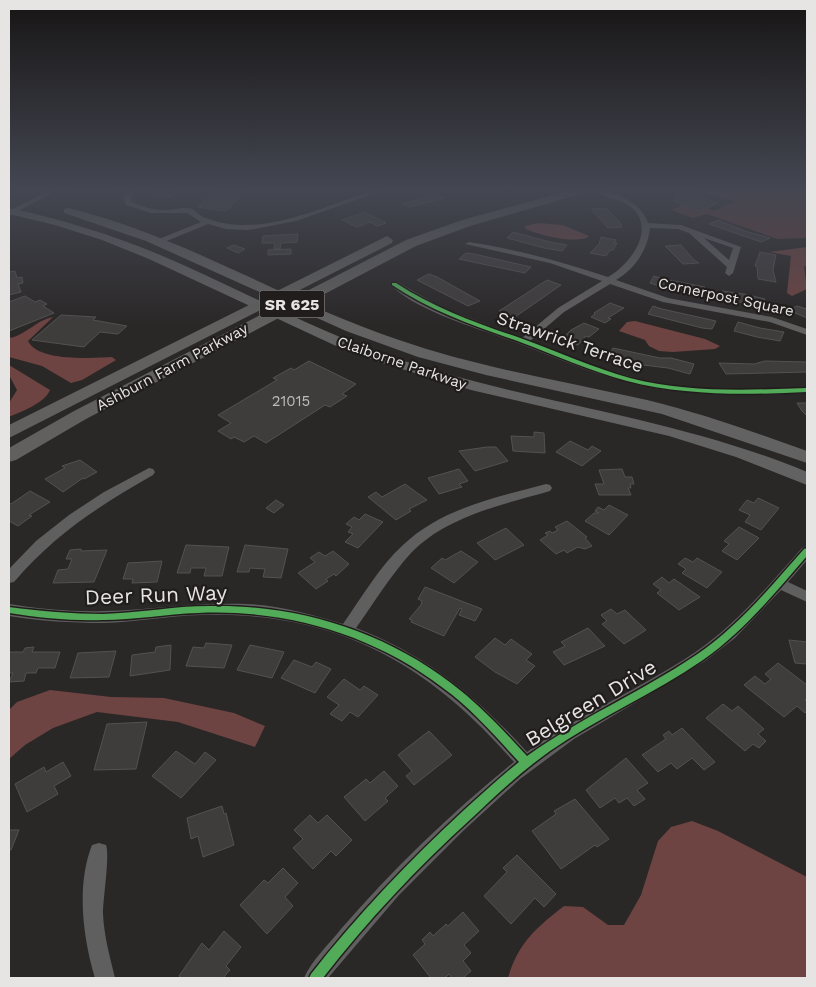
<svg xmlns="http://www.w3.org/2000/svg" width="816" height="987" font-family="'Work Sans',sans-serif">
  <rect width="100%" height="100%" fill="#2a2727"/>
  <!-- green -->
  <path fill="#623c3a" d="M683 188H807V238L777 239 707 214 693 218 671 210 683 205 700 211 708 208 714 211 735 201Z"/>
  <!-- forest -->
  <path fill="#6e4442" d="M538 223 563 225 589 236C579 245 536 235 525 228V226Z
    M807 247V267L804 266 807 289 792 296 787 293 791 256 769 252Z
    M53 317 28 341C38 362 92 358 112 357L116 360 82 380 71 383 42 366 9 357V338C25 336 36 320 53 317Z
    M635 321 705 339 720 346 715 349 673 352 659 351 649 346 645 340 619 331 627 322Z
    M9 365 50 390C44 404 22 411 9 417V403L17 390 9 375Z
    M50 690 111 697 164 698 234 713 265 726 255 747 178 722 97 712 53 728 25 745 9 759V710L17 702Z
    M692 821 718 831 807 877V978H508C518 943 536 928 564 906L583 907 608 925H624L641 895 658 841 671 827Z"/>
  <!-- building -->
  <path fill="#3f3c3c" stroke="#545151" d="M81 188H114L99 194 75 190Z
    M159 188H180L172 197 151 196Z
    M219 188H249L226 211 197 207Z
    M686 192 718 203 700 211 673 201 678 199 673 197Z
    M436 194 444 198 414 206 408 207 402 204Z
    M606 208 619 221 622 227 608 228 591 209Z
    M365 212 386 223 377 226 370 222 357 227 342 220Z
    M718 220 745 231 770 238 761 242 709 224Z
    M513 232 550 242 567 245 562 251 544 248 507 238Z
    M298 234 297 242 281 243 280 249H274L275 243H262L263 236Z
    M601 237 616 240 614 243H617L613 250H610L606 256 590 253 599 244Z
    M234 245 245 249 238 253 227 248Z
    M681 245 694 260 699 263 683 264 665 246Z
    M291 249V254L268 255V250Z
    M760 252 776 255 773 270 776 282 758 279 757 267 755 266Z
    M466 253 474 254 531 267 525 273 459 259Z
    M15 271 17 278 22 277 23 283 18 284 21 292 9 295V272Z
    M429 274 437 277 480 301 468 306 417 280Z
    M654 276 664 279 705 287 701 294 659 286 650 283Z
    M547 280 561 285 515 317 499 311Z
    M722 291 744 294 765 299 763 307 719 298Z
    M25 296 35 302 40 300 47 304 43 306 54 313 9 331V302Z
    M610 303 624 308 608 318 611 319 605 323 591 317 595 314 594 313Z
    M653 306 662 309 716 321 712 329 702 328 648 314Z
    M797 306 807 309V318L788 310Z
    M61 315 96 317 93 320 127 326 118 334 100 332 84 347 32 340Z
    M738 322 760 328 784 332 780 341 757 337 734 331Z
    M584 323 599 329 589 337 586 336 578 345 562 339 571 330Z
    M613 348 660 358H671L694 364 690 374 668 368 643 365 608 357Z
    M309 361 356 384 342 394 347 396 330 407 325 405 266 443 254 436 244 442 234 437 231 439 218 431 231 423 218 415 277 380 273 378 291 368 294 370Z
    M765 361 807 362V372L726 374 719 363 754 364Z
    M797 403H807V416L802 411Z
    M534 432 544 433 545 453 513 451 511 436 534 437Z
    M570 441 588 450 592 446 601 451 582 466 556 452Z
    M487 447H496L508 461 475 471 459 451Z
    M80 460 97 472 84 479 83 478 63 492 45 479 65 468 62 466Z
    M459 469 468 481 459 484 462 487 439 494 428 478Z
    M622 469 625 477H632L634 484H630L631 488H628L631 495H599L595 484H604L599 470Z
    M405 484 427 500 409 509 411 511 396 520 368 497 376 492 382 497Z
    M30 491 50 502 29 515 32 516 18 526 9 521V503L11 504Z
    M758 498 779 508 761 530 745 522 750 515 739 510 747 500 754 503Z
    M276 500 284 505 274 513 266 508Z
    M609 505 628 515 609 535 585 521 594 513H599L595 511 598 507 604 510Z
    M365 514 383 522 358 548 345 542 353 534 348 532 352 527 346 524 354 517 359 520Z
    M567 521 587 537 585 538 592 546 585 549 578 547 567 553 564 550 556 554 540 540 548 535 545 533 550 531 552 533 558 530 555 527Z
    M739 527 759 538 737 560 722 551 729 544 724 541Z
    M506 528 524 545 495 560 477 543Z
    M186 545 229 547 222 576H204L206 568H191L190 573H177Z
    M245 545 288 549 281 578 263 577 265 569 250 568 249 572H237Z
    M81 549V551L107 550 94 582 53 583 58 570 68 569 72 559H66L70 550Z
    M333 551 349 564 336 576 334 574 326 579 328 581 316 589 298 573 315 562 310 558 319 552 325 556Z
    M461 551 478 562 454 583 431 568 442 558 445 560Z
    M685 558 693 562 697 558 722 572 707 588 682 573 686 569 678 564Z
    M162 561 157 582 132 583 133 579H123L128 563Z
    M662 577 669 583 674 579 700 597 679 610 657 593 661 590 653 584Z
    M425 587 482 609 475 621 459 615 462 609 460 608 444 636 411 622 412 620 409 619 421 605 422 601 418 599Z
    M611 609 617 614 625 610 646 630 624 644 602 624 607 621 601 615Z
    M588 628 605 646 564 665 553 652 565 646 561 642Z
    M495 638 505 645 511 639 532 654 526 660 535 666 517 684 495 672 475 657Z
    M789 640 807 642V664L795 663Z
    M206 643 232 645 224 668 186 666 193 647 204 648Z
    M171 645 170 670 130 676 132 655 155 652 156 647Z
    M250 645 284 652 272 678 237 670Z
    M34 647 32 652H60L55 668H38L36 673H26L24 681 9 682 13 673H9V652H23L25 648Z
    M116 651 109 677 70 678 78 653Z
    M294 660 312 667 316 662 331 669 315 693 281 678Z
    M778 663 807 685V698L805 700 807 702V710L805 713 797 706 784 717 744 685 755 676 765 684 771 679 765 674Z
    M344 679 360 690 364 686 378 695 358 717 350 712 342 721 330 714 339 705 327 697Z
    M723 704 732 711 738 706 764 729 758 734 766 741 759 748 753 744 745 751 706 718Z
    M147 722 136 769 94 770 107 724Z
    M682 728 715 762 704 770 692 758 677 769 671 763 658 772 642 755 666 739 663 735 669 731 672 735Z
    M429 731 452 755 414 785 406 776 412 771 398 755Z
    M176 751 195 764 205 752 216 760 181 798 152 776Z
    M626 758 648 783 637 790 645 799 634 806 627 798 619 803 615 798 600 808 586 790Z
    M63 762 71 776 54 786 58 794 27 812 15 784 44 767 46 772Z
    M384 771 398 786 385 798 388 801 365 821 344 797 366 779 370 783Z
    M575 799 609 839 597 847 595 845 561 869 532 831 556 814 554 811Z
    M222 806 224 814 226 813 234 845 203 857 198 836 191 839 187 818Z
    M310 815 318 823 327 815 352 840 336 856 331 851 313 869 293 848 303 839 294 830Z
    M9 830H19L11 850H9Z
    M517 855 556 894 544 907 535 898 511 924 484 896 507 872 503 868Z
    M283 868 298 883 285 897 293 906 267 934 240 905 264 880 268 883Z
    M463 912 479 931 464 945 471 953 463 961 471 971 463 978H452L449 974 445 978H431L413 955 425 944 422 940 430 932 433 936 446 924 448 926Z
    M224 931 241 947 226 966 230 970 223 978H182L179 976 202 943 209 950Z"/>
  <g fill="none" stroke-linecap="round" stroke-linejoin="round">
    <!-- street -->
    <path fill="#605f5f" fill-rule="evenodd" d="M54 188H62L9 216V211Z
      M131 188H138L131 197 132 202C143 207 153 210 165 210 172 210 186 206 192 209 197 212 201 217 208 219 264 239 328 204 380 188H390L296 221 248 230 226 229 208 224 157 245 153 243 154 241 201 222 187 213H151L126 205 123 197Z
      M590 188C609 188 643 203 648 223L681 225 741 247 733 273 729 276 725 273 727 267 689 233 678 229 650 228C648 249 635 269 616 280L668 298 772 317 807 329V335L770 322 663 302 610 284 564 312 530 341C564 353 597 368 632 377 689 392 748 389 807 387V393C747 396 686 397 626 382 583 371 541 351 498 336 467 325 412 308 390 284L397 282 443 308 522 338 558 308 602 281 550 263 465 244 469 242C519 250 560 261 608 277 631 264 659 226 628 205 617 198 598 197 590 188ZM704 238 733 248 729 260Z
      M149 468 153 469 155 472 153 475C99 506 55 534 14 582L9 583V569L36 541 69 515 104 492Z
      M546 484 550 485 552 488 550 491C502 505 447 516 411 553 390 576 374 603 356 628 425 654 478 698 527 752 580 714 640 689 694 653 736 625 769 585 802 548L807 546V560L788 582 807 591V602L781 590 735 638 705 661 574 739 520 779 463 831 399 895 328 978H304C312 960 329 944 341 929 393 869 452 812 514 762 427 662 335 611 201 615 168 616 136 622 103 623 72 623 40 621 9 616V604C40 609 73 612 104 611 152 610 198 602 246 604 279 605 311 614 343 624 362 597 379 567 403 545 442 508 497 497 546 484Z
      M99 843 106 845C110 856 103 898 103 914 104 936 110 957 115 978H95C83 938 76 886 92 845Z"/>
    <!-- secondary -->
    <path fill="#636262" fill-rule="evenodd" d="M9 208C60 219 110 234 158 254 238 288 313 330 395 358 532 404 673 416 807 472V485L736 457 669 436 471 390 382 363 334 345 149 259 102 240 55 225 9 214Z
      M68 208C184 236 286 302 399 340 480 368 564 381 647 400 701 413 754 432 807 451V463L662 414 486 375 418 357 346 331 146 241 64 213V209Z"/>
    <!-- primary -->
    <path fill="#61605f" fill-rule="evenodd" d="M579 188H596L594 190 470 226 416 246 86 419 16 460 9 462V448L74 411 406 240 462 220Z
      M387 236 393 240 392 243 9 438V425Z"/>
    <defs>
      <path id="cycleway" d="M392 283H396C436 309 479 324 523 339 559 352 594 368 630 378 688 393 748 390 807 388V392C747 395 685 396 627 381 590 371 555 355 520 342 475 326 432 312 392 285Z
        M807 548V556C775 593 743 632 703 660 654 694 599 717 550 751 522 771 497 794 472 818 418 867 368 920 323 978H309L311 974C357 915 409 861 464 810 482 794 500 777 519 762 495 736 472 709 443 688 373 634 286 609 198 613 166 614 135 620 103 620 72 621 40 618 9 613V607C40 611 72 614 103 614 139 613 174 606 209 606 295 604 382 630 451 683 479 704 503 730 527 756 580 718 641 692 696 655 738 627 771 586 804 549Z"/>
    </defs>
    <!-- cycleway casing -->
    <use href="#cycleway" stroke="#211d1c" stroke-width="3"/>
    <!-- cycleway -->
    <use href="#cycleway" fill="#51ab58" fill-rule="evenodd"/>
  </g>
  <!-- sky -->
  <linearGradient id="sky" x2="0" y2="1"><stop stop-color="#171515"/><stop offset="0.58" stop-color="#444752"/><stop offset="1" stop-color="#444752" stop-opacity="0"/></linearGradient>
  <rect width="816" height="326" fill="url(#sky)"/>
  <g text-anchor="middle" stroke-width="4.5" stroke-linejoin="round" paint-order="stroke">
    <!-- far-street labels -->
    <g font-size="15" fill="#e7e4e4" stroke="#211d1c">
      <text transform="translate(726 297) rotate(12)" y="5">Cornerpost Square</text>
      <text transform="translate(402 363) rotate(19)" y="5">Claiborne Parkway</text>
      <text transform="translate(172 367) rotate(-28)" y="5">Ashburn Farm Parkway</text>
    </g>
    <!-- number labels -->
    <g font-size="15" fill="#bdbaba">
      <text x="291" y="406">21015</text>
    </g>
    <!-- shield labels -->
    <rect fill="#211d1c" stroke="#aca8a8" stroke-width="1" x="259.5" y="290.5" width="65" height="27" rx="4"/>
    <g font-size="16" font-weight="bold" fill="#e7e4e4">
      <text x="292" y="310">SR 625</text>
    </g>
    <!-- street labels -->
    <g font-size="18" fill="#e7e4e4" stroke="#211d1c">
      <text transform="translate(570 342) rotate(19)" y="6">Strawrick Terrace</text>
    </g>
    <!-- near-street labels -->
    <g font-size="21" fill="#e7e4e4" stroke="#211d1c">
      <text transform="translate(156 595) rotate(-2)" y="7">Deer Run Way</text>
      <text transform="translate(591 703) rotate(-31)" y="7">Belgreen Drive</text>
    </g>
  </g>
  <!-- border -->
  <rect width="816" height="987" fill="none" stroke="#e7e4e4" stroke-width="20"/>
</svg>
